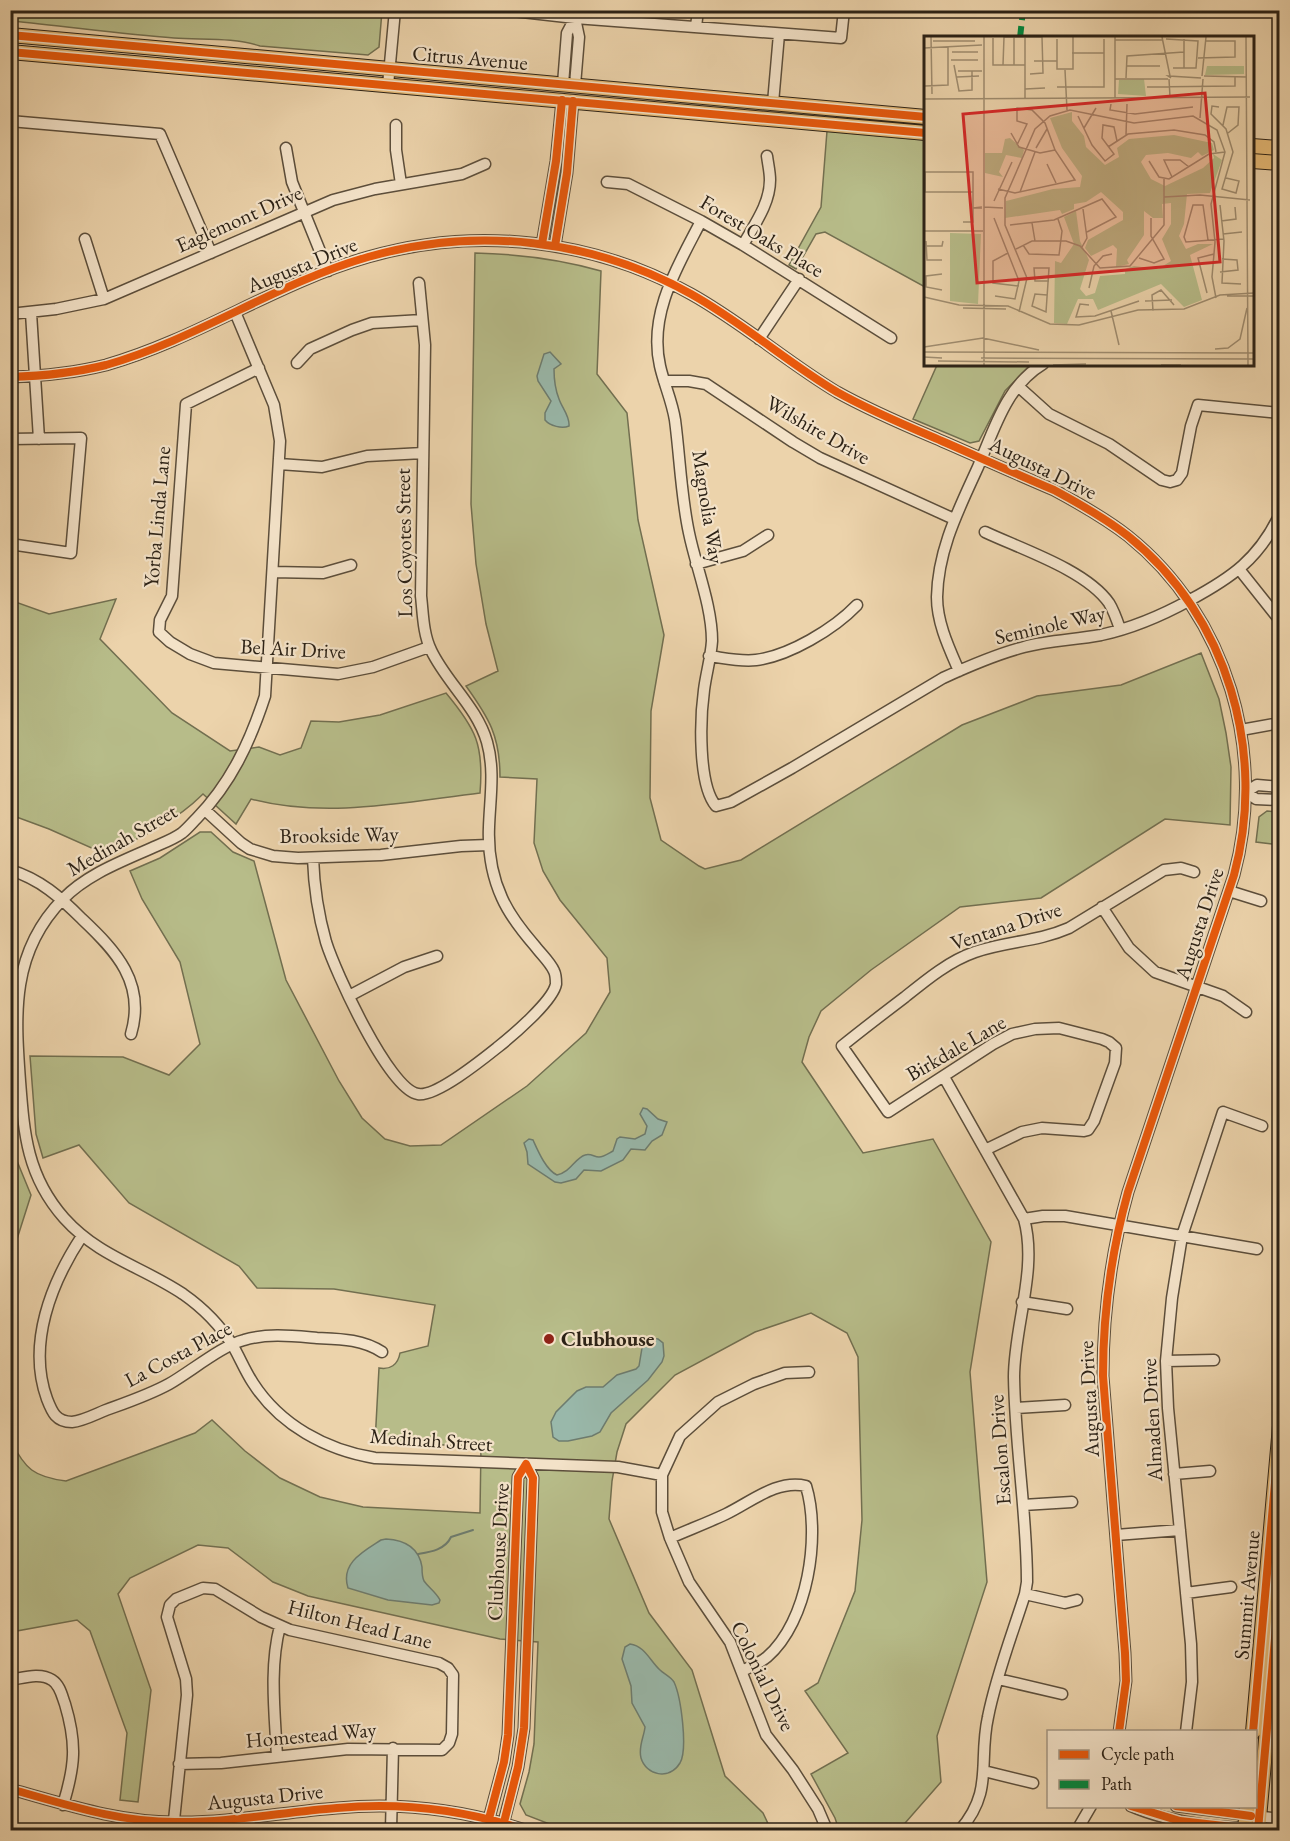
<svg xmlns="http://www.w3.org/2000/svg" width="1290" height="1841" font-family="'EB Garamond',serif">
  <rect width="100%" height="100%" fill="#ecd3ab"/>
  <filter id="stains"><feTurbulence type="fractalNoise" baseFrequency=".00333" numOctaves="4"/><feColorMatrix values="0 0 0 0 .2 0 0 0 0 .09 0 0 0 0 .02 0 0 0 .5 -.17"/></filter>
  <radialGradient id="worn" r=".72"><stop offset=".6" stop-color="#630" stop-opacity="0"/><stop offset="1" stop-color="#630" stop-opacity=".3"/></radialGradient>
  <!-- green -->
  <path fill="#b7bc89" stroke="#726f50" stroke-width="1.5" d="M10 11 11 10 382 11 379 47 368 55 260 46C233 37 203 40 174 38 120 34 65 26 11 21Z
    M827 131 925 140V287L825 232 816 234 796 269 789 265 821 207Z
    M475 253C517 254 559 259 601 271L597 374 627 413 638 520 664 635 651 711 650 798 661 840 699 866 705 869 741 860 962 725 1037 696 1121 685 1201 653 1219 699 1226 733 1231 767 1230 825 1165 819 1041 898 960 907 871 970 821 1011 809 1037 802 1062 863 1153 933 1139 991 1242 970 1372 987 1582 937 1736 941 1782 899 1830H839L835 1818 811 1774 848 1753 805 1691 818 1683 855 1591 862 1520 858 1357 847 1333 811 1313 755 1332 675 1375 626 1424 617 1452 612 1481 609 1519 649 1613 692 1670 725 1776 763 1813 771 1830H565L526 1815 520 1804 529 1772 534 1744 538 1642 500 1639 308 1596 273 1582 228 1548 198 1545 130 1578 118 1594 151 1690 138 1802 120 1800 127 1733 90 1631 77 1620 11 1632V1441C25 1469 34 1477 66 1481L195 1433 212 1420 245 1451 280 1478 320 1497 363 1507 480 1513 481 1446 375 1443 379 1368C390 1370 398 1365 400 1353L428 1346 435 1305 334 1289 257 1288 239 1266 129 1203 79 1145 43 1158 36 1134 30 1056 123 1057 169 1075 200 1044 180 962 142 899 130 871 160 858 200 832H211L233 852 254 861 286 980 339 1081 362 1118 385 1139 410 1146 441 1145 527 1086 586 1033 610 992 607 958 560 900 543 871 534 843 537 779 500 777C500 736 489 718 466 686L498 671 486 624 476 564 471 504Z
    M937 365V364L1030 365 1005 391 979 441 970 443 913 419Z
    M116 599 100 639 172 713 230 751 259 747 280 755 301 748 311 721 339 722 380 715 446 693C476 729 484 745 480 793 405 802 326 819 251 799L236 824 203 794C175 822 142 837 105 854L49 829 11 815 10 600 49 614Z
    M1267 811 1279 812V845L1256 842 1259 817Z
    M11 1128 17 1161 31 1195 11 1258Z"/>
  <!-- water -->
  <path fill="#99b8aa" stroke="#6d7c6f" stroke-width="1.5" d="M550 352 561 364 554 369C554 379 555 389 559 399 562 408 570 416 569 426 562 429 550 426 545 420V413L551 401 538 381 537 376 544 354Z
    M643 1108 647 1109 658 1119 667 1122 662 1135 652 1141 645 1150 631 1149 623 1160 601 1171 584 1170 576 1179 561 1183 555 1182 528 1164 527 1152 524 1143 529 1139 533 1140C538 1151 546 1170 557 1175 571 1172 575 1158 585 1155 591 1153 594 1157 599 1157 604 1157 609 1153 613 1151L617 1139 620 1137 635 1139 645 1134 647 1126 640 1114Z
    M649 1338 658 1339 663 1343 664 1356 662 1362 648 1380 611 1413 600 1432 592 1436 568 1441H559L553 1437 551 1422 556 1412 577 1391 586 1387H603L617 1375 636 1369 639 1366 642 1348Z
    M386 1539C405 1540 419 1548 422 1567 422 1572 422 1577 424 1581 429 1588 436 1592 440 1600L439 1603 432 1605 388 1600 348 1588C340 1563 364 1551 381 1540Z
    M630 1644C645 1646 650 1661 660 1670 664 1674 671 1677 674 1682 681 1697 688 1749 680 1763 669 1781 646 1775 641 1758 638 1747 644 1737 645 1727L632 1703 631 1686 622 1659 625 1647Z"/>
  <g fill="none" stroke-linecap="round" stroke-linejoin="round">
    <!-- stream -->
    <path stroke="#6d7c6f" stroke-width="2" d="M418 1554C430 1552 445 1550 451 1537L473 1530"/>
    <defs>
      <path id="minor" d="M505 10 575 18 841 38 844 10
        M696 27 698 10
        M563 84 567 33 575 18 579 37 575 85
        M388 85 395 10
        M773 103 779 34
        M10 121 160 134 211 253
        M396 125V150L401 184
        M286 148 292 182 328 271
        M607 182 628 184 701 221 743 245 891 338
        M701 221C678 266 648 313 660 366 664 384 672 401 675 420 680 458 681 496 689 533 696 567 712 606 712 641 711 657 706 674 704 690 700 719 698 785 716 806L731 802 792 768 943 678C969 666 997 654 1024 647 1049 640 1075 640 1101 635 1133 628 1161 616 1190 600 1231 578 1259 559 1280 514
        M85 239 104 299
        M542 244 556 161 562 100
        M743 245C754 225 770 204 770 180 770 172 768 164 767 156
        M555 246 567 173 573 101
        M235 312 274 405 280 441 265 696C250 742 231 783 197 818 192 823 187 829 182 833 174 839 163 843 154 847 123 861 87 874 63 899 11 952 15 1013 20 1081 24 1134 27 1176 64 1218 99 1257 141 1266 183 1294 203 1308 220 1325 233 1346 240 1358 245 1371 253 1383 280 1425 326 1450 375 1458L618 1467 662 1475
        M31 313 39 439
        M10 314 56 309 104 299 333 200 375 189 462 174 485 164
        M759 339 799 279
        M297 363 310 349 352 330 372 323 422 320
        M259 368 186 404 172 596 160 620 159 632 170 642 190 654 214 663 338 674 373 667 429 647
        M10 377C43 376 74 373 106 365 197 339 277 283 368 257 476 226 593 239 691 294 743 323 787 362 837 392 869 410 902 424 935 438 974 455 1014 473 1054 490 1080 504 1105 518 1128 536 1228 616 1267 753 1234 875L1128 1192C1111 1253 1103 1313 1103 1376L1125 1653 1126 1681 1119 1732
        M664 381H689L706 384 793 442 820 458 954 519
        M1019 387 1049 414 1109 444 1162 480 1170 482 1177 480 1182 473 1191 426 1198 405 1280 413
        M10 439 81 438 71 553 10 544
        M279 464 322 467 367 456 423 453
        M985 532C1021 549 1086 570 1109 603 1114 611 1117 620 1120 629
        M696 564 743 551 768 535
        M1239 569 1278 618
        M273 572 323 573 351 565
        M709 656C724 658 741 662 756 660 789 656 834 629 857 605
        M959 671C949 648 937 623 937 597 938 549 959 509 978 467 994 430 1006 386 1043 364
        M1241 730 1280 723
        M1280 787 1257 785 1246 792 1256 799 1280 800
        M205 810 241 843 250 849 273 856 298 858 381 855 461 846 489 845
        M313 858C314 887 318 914 326 942 335 971 389 1090 418 1094 436 1097 483 1059 498 1047 512 1036 553 1001 556 984 556 980 556 975 554 971 550 962 541 954 535 946 522 931 510 916 502 898 492 876 488 851 489 827 490 798 495 770 487 742 477 707 446 682 431 650 423 634 423 613 421 596L425 345 419 283
        M10 870C40 879 60 897 82 919 116 951 146 983 131 1034
        M1229 891 1261 901
        M1102 907 1129 948 1155 972 1223 996 1246 1012
        M349 996 404 967 437 956
        M944 1077 1024 1219C1038 1269 1014 1326 1014 1377 1015 1446 1027 1514 1027 1582L1025 1594C1012 1635 996 1676 988 1717 978 1762 994 1791 960 1830
        M985 1150 1022 1132 1042 1128 1084 1131 1088 1130 1094 1121 1115 1063 1116 1048 1109 1042 1102 1039 1059 1028 1035 1029 1012 1034 993 1044 888 1112 842 1046C863 1029 884 1013 905 997 926 980 949 961 975 952 1007 941 1037 942 1069 928L1164 870 1181 868 1194 872
        M1024 1219 1043 1216H1065L1257 1249
        M82 1236C51 1283 27 1344 47 1399 52 1412 56 1422 72 1422 83 1421 96 1414 106 1410 128 1402 149 1395 169 1384 190 1372 223 1345 244 1340 267 1333 293 1336 317 1338 340 1339 362 1339 382 1352
        M1022 1302 1067 1309
        M1166 1361 1214 1360
        M809 1372 785 1373 754 1384 718 1402 680 1436 662 1475V1512L670 1538 689 1582 730 1642 766 1735 793 1770 818 1809 827 1830
        M1016 1408 1065 1405
        M1174 1474 1210 1471
        M1023 1505 1072 1502
        M1116 1535 1180 1530
        M670 1538C688 1530 707 1523 726 1514 751 1502 777 1479 806 1486 821 1535 808 1622 767 1657 760 1663 750 1667 742 1671
        M1186 1593 1231 1587
        M1025 1594 1065 1603 1077 1600
        M998 1679 1062 1694
        M10 1680C23 1678 40 1672 52 1680 60 1685 62 1696 65 1704 77 1744 75 1766 63 1805
        M1186 1732 1192 1682 1191 1644 1168 1408 1166 1361 1172 1298 1182 1236 1223 1112 1262 1126
        M277 1757C275 1714 269 1668 280 1626
        M984 1771 1033 1783
        M10 1789C65 1804 117 1822 175 1822 229 1823 283 1812 337 1808 401 1802 465 1810 525 1830
        M1131 1806C1177 1826 1230 1828 1280 1830
        M1176 1806 1280 1819
        M502 1829 518 1767 524 1728 533 1478 526 1464
        M173 1830 187 1695 186 1679 167 1617 170 1605 176 1599 203 1588 215 1589 261 1617 290 1630 439 1663 448 1668 453 1675 452 1734 449 1743 442 1750 348 1749 221 1763 179 1764
        M391 1830 393 1748
        M486 1830 504 1762 508 1735 518 1477 526 1464
        M1077 1830 1091 1806"/>
      <path id="major" d="M10 35 926 117
        M10 52 926 133
        M1252 146 1280 148
        M1252 161 1280 163
        M1253 1732 1280 1426
        M1245 1830 1247 1806
        M1258 1830 1280 1582"/>
    </defs>
    <!-- minor casing -->
    <use href="#minor" stroke="#5c4e3b" stroke-width="13"/>
    <!-- major casing -->
    <use href="#major" stroke="#2c2216" stroke-width="16"/>
    <!-- minor -->
    <use href="#minor" stroke="#f3e2c8" stroke-width="10"/>
    <!-- major -->
    <use href="#major" stroke="#e6ba76" stroke-width="14"/>
    <!-- quiet -->
    <path stroke="#00873e" stroke-width="6" stroke-dasharray="12 6" stroke-linecap="butt" d="M1020 38 1023 10"/>
    <defs>
      <path id="cycleway" d="M10 35 926 117
        M10 52 926 133
        M542 244 556 161 562 100
        M555 246 567 173 573 101
        M10 377C43 376 74 373 106 365 197 339 277 283 368 257 476 226 593 239 691 294 743 323 787 362 837 392 869 410 902 424 935 438 974 455 1014 473 1054 490 1080 504 1105 518 1128 536 1228 616 1267 753 1234 875L1128 1192C1111 1253 1103 1313 1103 1376L1125 1653 1126 1681 1119 1732
        M1253 1732 1280 1426
        M10 1789C65 1804 117 1822 175 1822 229 1823 283 1812 337 1808 401 1802 465 1810 525 1830
        M1131 1806 1180 1821 1250 1829
        M1176 1806 1251 1816
        M486 1830 504 1762 508 1735 518 1477 526 1464 533 1478 524 1728 518 1767 502 1830
        M1258 1830 1280 1582"/>
    </defs>
    <!-- cycleway casing -->
    <use href="#cycleway" stroke="#f3e2c8" stroke-width="11"/>
    <!-- cycleway -->
    <use href="#cycleway" stroke="#e8590c" stroke-width="8"/>
  </g>
  <!-- markers -->
  <circle fill="#8f2418" stroke="#f3e2c8" stroke-width="2" cx="549" cy="1339" r="6"/>
  <g text-anchor="middle" stroke-width="4.5" stroke-linejoin="round" paint-order="stroke">
    <!-- street labels -->
    <g font-size="21" fill="#2c2216" stroke="#f3e2c8">
      <text transform="translate(470 58) rotate(5)" y="7">Citrus Avenue</text>
      <text transform="translate(239 219) rotate(-24)" y="7">Eaglemont Drive</text>
      <text transform="translate(762 236) rotate(31)" y="7">Forest Oaks Place</text>
      <text transform="translate(302 265) rotate(-22)" y="7">Augusta Drive</text>
      <text transform="translate(818 430) rotate(30)" y="7">Wilshire Drive</text>
      <text transform="translate(1043 468) rotate(26)" y="7">Augusta Drive</text>
      <text transform="translate(708 507) rotate(81)" y="7">Magnolia Way</text>
      <text transform="translate(157 517) rotate(-85)" y="7">Yorba Linda Lane</text>
      <text transform="translate(404 543) rotate(-91)" y="7">Los Coyotes Street</text>
      <text transform="translate(1050 625) rotate(-13)" y="7">Seminole Way</text>
      <text transform="translate(293 649) rotate(3)" y="7">Bel Air Drive</text>
      <text transform="translate(339 835) rotate(-1)" y="7">Brookside Way</text>
      <text transform="translate(122 840) rotate(-30)" y="7">Medinah Street</text>
      <text transform="translate(1199 924) rotate(-72)" y="7">Augusta Drive</text>
      <text transform="translate(1006 926) rotate(-18)" y="7">Ventana Drive</text>
      <text transform="translate(956 1048) rotate(-30)" y="7">Birkdale Lane</text>
      <text transform="translate(178 1354) rotate(-28)" y="7">La Costa Place</text>
      <text transform="translate(1089 1399) rotate(-93)" y="7">Augusta Drive</text>
      <text transform="translate(1152 1420) rotate(-93)" y="7">Almaden Drive</text>
      <text transform="translate(431 1440) rotate(4)" y="7">Medinah Street</text>
      <text transform="translate(1000 1450) rotate(-94)" y="7">Escalon Drive</text>
      <text transform="translate(498 1552) rotate(-87)" y="7">Clubhouse Drive</text>
      <text transform="translate(1247 1595) rotate(-85)" y="7">Summit Avenue</text>
      <text transform="translate(360 1624) rotate(14)" y="7">Hilton Head Lane</text>
      <text transform="translate(763 1676) rotate(64)" y="7">Colonial Drive</text>
      <text transform="translate(311 1735) rotate(-5)" y="7">Homestead Way</text>
      <text transform="translate(265 1797) rotate(-6)" y="7">Augusta Drive</text>
    </g>
    <!-- poi labels -->
    <g font-size="21" font-weight="bold" fill="#2c2216" stroke="#f3e2c8" text-anchor="start">
      <text x="561" y="1346">Clubhouse</text>
    </g>
  </g>
  <!-- overview -->
  <g transform="translate(924 36)">
    <rect width="330" height="330" fill="#ecd3ab"/>
    <path d="M283 30H320V38L281 39ZM220 43 222 60 194 58 195 44ZM148 76V85L160 100 162 111 181 129 195 121 193 112 205 103 250 99 288 107 290 114 278 120 274 116 267 122 244 117 222 119 217 126 227 143 241 150 279 132 290 122 289 118 298 124 286 157 263 158 260 188 255 200 262 213 274 208H289L266 219 278 264 260 271 237 248 174 274 169 263H154L143 288 130 287 131 225 137 227 150 208 140 181 152 175 156 205 165 224 156 253 162 260 171 257 176 240 201 238V233L210 230 234 233 247 225 238 203 247 188V167L238 168 239 182H229L220 175V199L203 224 205 228 192 231 193 213 189 209 167 220 161 212 164 204 199 184V176L177 156 162 166 150 168V173L138 178 136 174 81 182 82 165 129 153 156 151 158 140 138 112 126 82ZM86 102 100 114 98 122 82 119 75 136 79 141 61 137V117H78L81 103ZM26 197 57 198 54 268 26 265Z" fill="#b7bc89"/>
    <path fill="none" stroke="#9f8c6f" stroke-width="1.5" d="M7 1 8 58M60 1V329M101 1V63M191 1V63M238 1 246 40M322 1 324 329M69 2V29H101M133 3V33H149V1M242 3 274 5 272 32H249M260 3V32M191 4H238M9 5H51M0 12 58 9M28 16H54M148 17H180M274 22 311 21V5H282M27 24H54M110 25H133M30 29 35 55 48 54V35M79 29 80 1H118L119 37 106 38M90 29V1M202 30H236M141 34 143 74M34 35H58M278 40 282 1M280 40 323 41M33 41 55 40M202 42 203 20 260 16M247 42 244 40 277 42M191 43H244M245 43 246 61M1 50 24 49V11M133 51H180V3M223 51 311 50V40M101 53 121 52M0 63 326 61M187 68 186 74 211 78 269 71M295 71 288 70 287 78 302 93 309 116 298 153 312 157 315 145 302 142M154 80 168 109 181 125 190 118 178 102 179 89 190 91 193 105M276 82 279 43M299 89 303 71H315L314 89 304 97M160 92 172 72M87 97 95 111 116 117 131 114M202 99 203 68M184 111 204 98 250 94 281 99 290 106 292 116M112 112 123 93M225 125 235 141 245 143 285 118 301 116M123 128 132 147M248 141 240 124H256L265 131M74 153 91 157 151 144 131 114 121 87 108 74 93 72V85L103 88 93 109M96 156 111 116M240 161 276 159 326 164M70 165 88 126M296 169 300 205 298 247 317 248M58 171 49 172H58M60 171 79 172M70 182 95 245 91 263 71 260M297 185 312 183 311 171M39 186H49V136H1V156H49M108 187 111 205M86 189 130 184 178 163 192 181 163 196M0 195H59M299 198 318 196M284 204 279 169H269L260 201 262 206 300 203M2 205 3 224H18M99 209 105 218 135 219 138 195 134 183M2 210H18L19 205M158 211 163 202 159 173M92 213 108 205H142L156 210 176 232 206 230 240 189V143M84 217 69 225V247L95 250M215 222 230 227 240 223 227 200V182M296 236 314 234 313 224 298 223M165 252 170 230 179 220 188 218M18 254 2 251V240L18 238M283 257 274 222 290 218M123 259 111 258 108 270 122 276 125 232H110L111 245H125M303 260H330M0 261 35 269 84 270 126 288 155 289 214 274 260 273 296 259 330 257M221 265 248 264M165 269 156 268 152 281 171 280 215 265M39 272 82 273M187 275 195 309M229 275 228 259 237 254 250 269M95 276 103 242 81 189V162L111 93 126 80 146 74 210 87 269 80 293 94 301 116 287 168 291 206 288 241 292 262M0 311 59 302 115 314M291 313 304 312 316 303 323 272M0 316 330 317M0 321 18 322M57 322 330 323M14 325 105 326M129 329 162 328M237 329H257"/>
    <path fill="#d62828" fill-opacity="0.15" stroke="#d62828" stroke-width="3" d="M281 57 296 226 53 247 39 78Z"/>
    <rect width="330" height="330" fill="none" stroke="#2c2216" stroke-width="3"/>
  </g>
  <!-- margin -->
  <rect width="1290" height="1841" fill="none" stroke="#ecd3ab" stroke-width="36"/>
  <rect x="12" y="12" width="1266" height="1817" fill="none" stroke="#2c2216" stroke-width="3"/>
  <rect x="18" y="18" width="1254" height="1805" fill="none" stroke="#2c2216" stroke-width="1.5"/>
  <!-- legend -->
  <rect x="1047" y="1730" width="210" height="78" fill="#f3e2c8" stroke="#a39581" stroke-width="1.5"/>
  <rect x="1059" y="1750" width="30" height="9" fill="#e8590c" stroke="#a39581" stroke-width="1.5"/>
  <text x="1101" y="1760" font-size="18" fill="#2c2216">Cycle path</text>
  <rect x="1059" y="1780" width="30" height="9" fill="#00873e" stroke="#a39581" stroke-width="1.5"/>
  <text x="1101" y="1790" font-size="18" fill="#2c2216">Path</text>
  <rect width="100%" height="100%" filter="url(#stains)"/>
  <rect width="100%" height="100%" fill="url(#worn)"/>
</svg>
